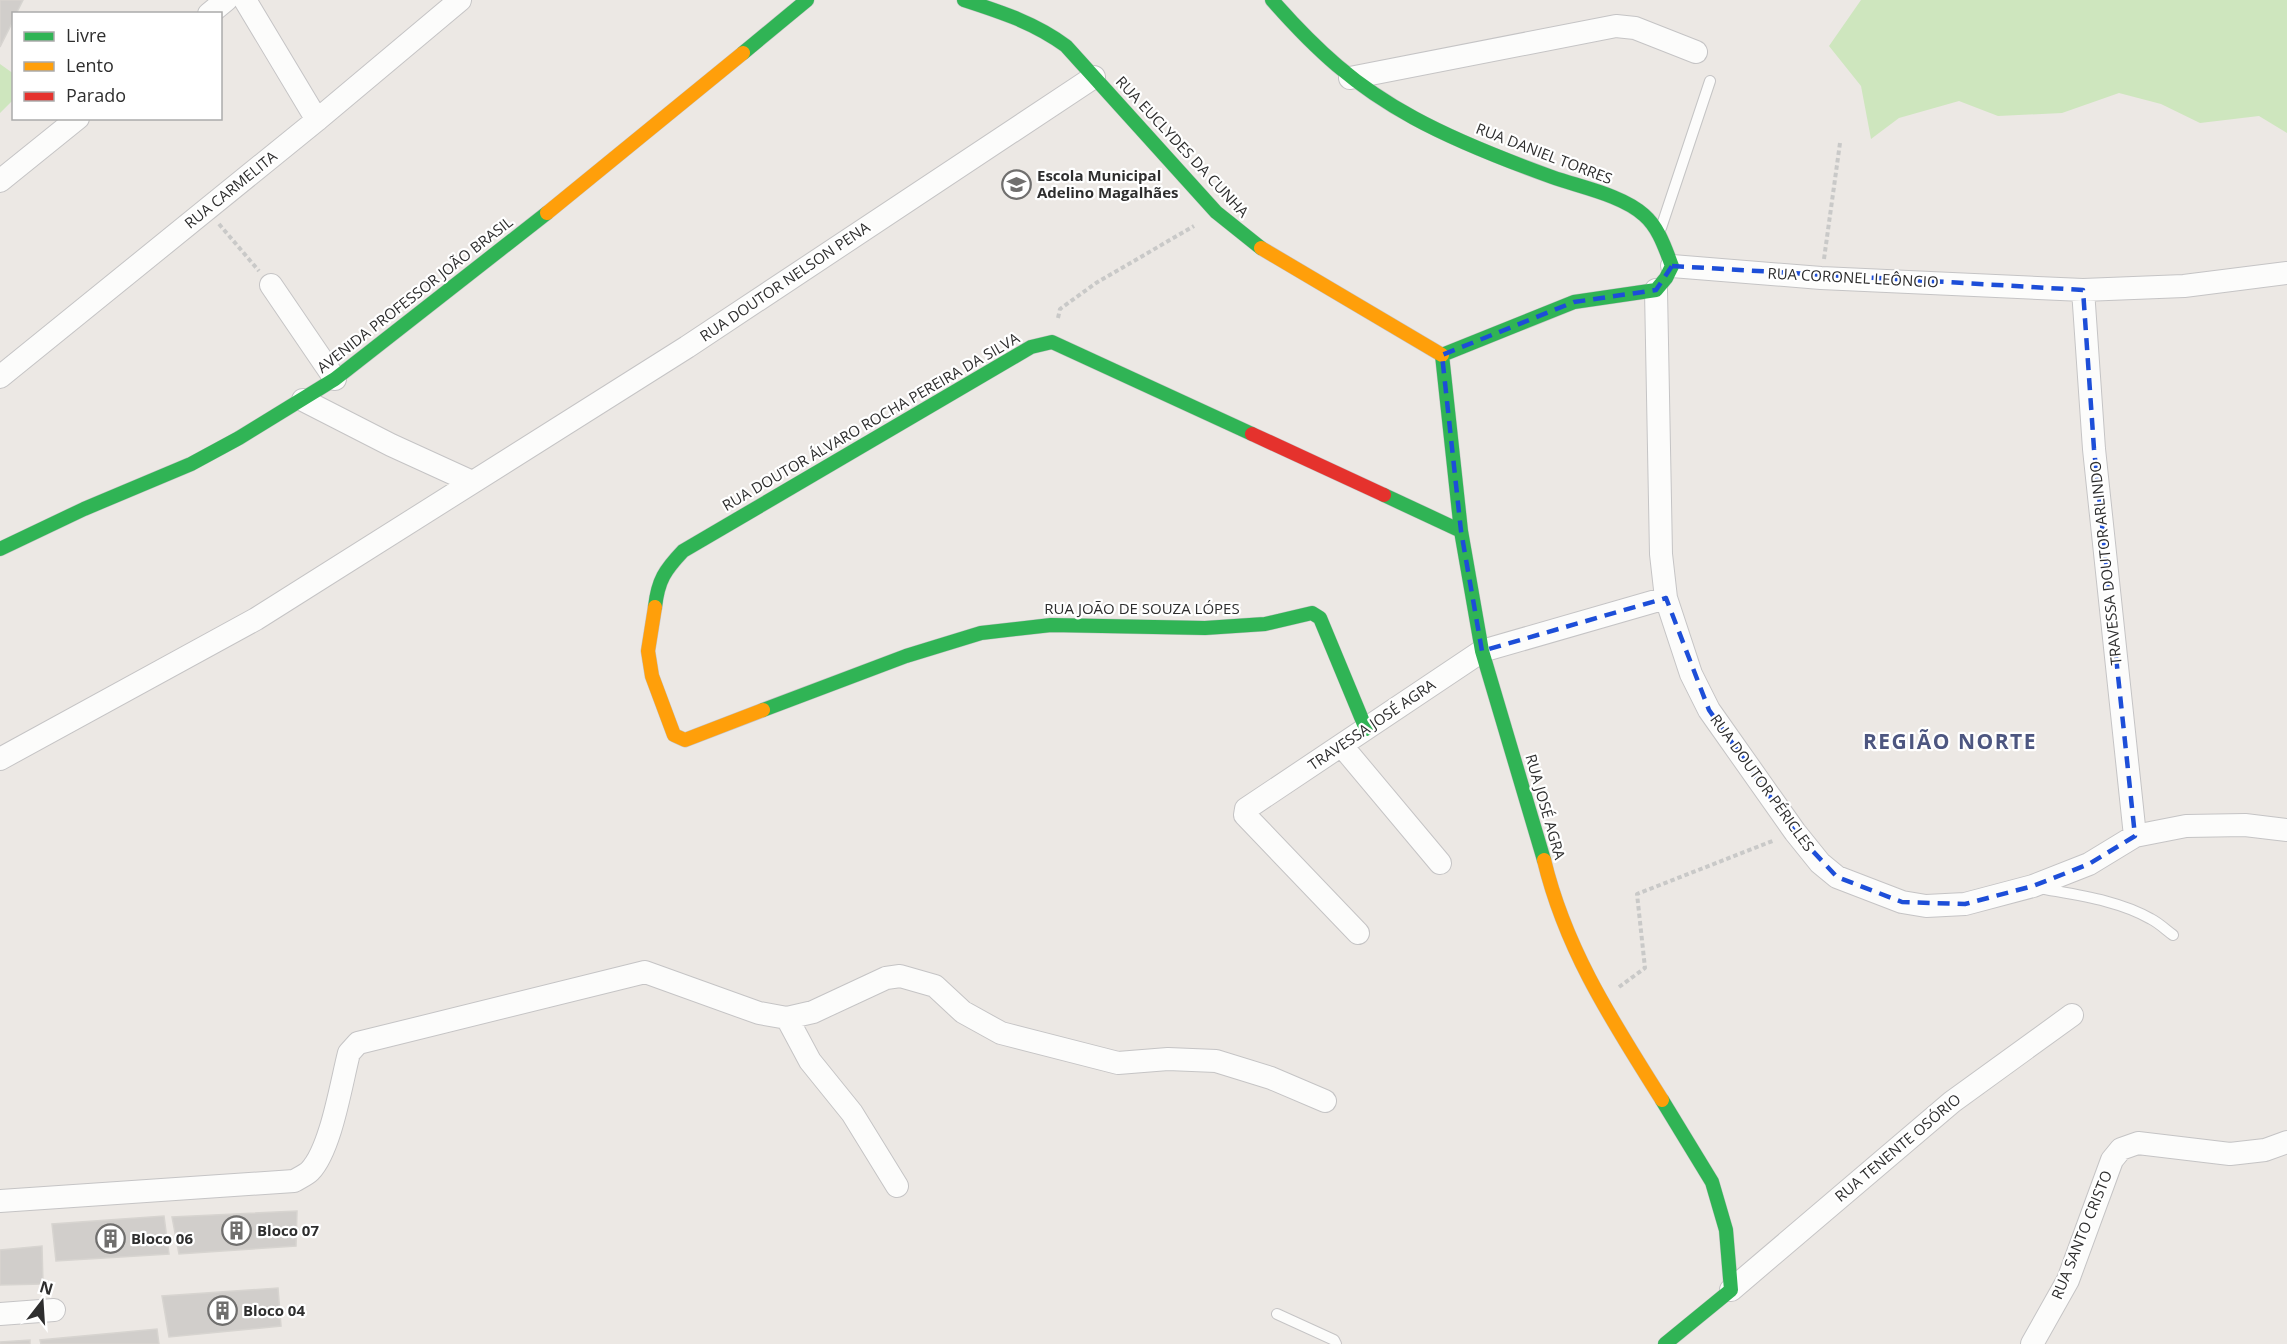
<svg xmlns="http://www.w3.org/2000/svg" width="2287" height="1344" font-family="'Open Sans',sans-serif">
  <rect width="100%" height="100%" fill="#ece8e4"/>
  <!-- green -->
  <path fill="#cee6be" d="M1861 0H2287V133L2259 116 2200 123 2161 104 2119 93 2062 113 1998 116 1959 101 1899 118 1871 139 1861 86 1829 46Z
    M0 64 14 74 13 100 0 113Z"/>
  <!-- building -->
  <path fill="#d1cecb" stroke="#d7d4d0" stroke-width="1.5" d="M0 0H23L16 14H14V19L0 47Z
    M297 1211 296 1246 179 1254 172 1217Z
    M164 1216 169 1254 56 1261 52 1224Z
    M42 1246 43 1284 0 1285V1250Z
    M278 1288 281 1326 169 1337 162 1296Z
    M157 1329 159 1344H41L40 1340Z
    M30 1340V1344H0V1342Z"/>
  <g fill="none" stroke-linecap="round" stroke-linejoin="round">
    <defs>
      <path id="lane" d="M1661 228 1710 81
        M2039 888C2076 895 2118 900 2151 919 2159 923 2166 930 2173 935
        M1277 1314 1334 1340 1336 1344"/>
      <path id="street" d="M245 0 317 120
        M209 14 226 0
        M1350 78 1616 26 1635 28 1696 52
        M0 181 78 118
        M1672 266 1821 278 2083 290 2184 286 2287 273
        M271 285 335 379
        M1656 290 1661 554 1666 598 1691 674 1709 710 1795 832 1820 863 1837 877 1902 902 1926 906 1965 904 2033 886 2089 864 2135 836 2186 826 2245 825 2287 830
        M2083 290 2094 449 2135 836
        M0 377 317 120 460 0
        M303 400 391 445 472 482
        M1342 746 1440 863
        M0 759 256 619 687 347 1094 77
        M1358 933 1245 815 1246 809 1482 651 1666 598
        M787 1018 810 1061 852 1113 897 1186
        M0 1201 294 1181C299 1178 306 1175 310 1171 331 1149 341 1084 349 1053L358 1043 645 972 759 1013 787 1018 813 1012 886 978 900 976 935 986 963 1012 1001 1033 1118 1063 1168 1059 1216 1061 1271 1078 1325 1101
        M1731 1290 1952 1102 2072 1015
        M0 1314 54 1310
        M2032 1344 2068 1280 2112 1160 2121 1149 2138 1143 2230 1154 2265 1150 2287 1142"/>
      <path id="fast" d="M964 0C1001 12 1035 23 1066 46L1216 212 1261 248
        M1272 0C1316 50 1355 86 1414 118 1458 142 1505 160 1552 177 1580 187 1622 195 1644 215 1659 228 1665 248 1672 266L1666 278 1656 290 1574 302 1442 355
        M743 53 807 0
        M1442 355 1461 531 1482 651 1544 860
        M1384 495 1461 531
        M0 549 84 509 191 464 239 438 335 379 547 213
        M655 607C658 580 665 570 683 551L1031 347 1052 342 1252 434
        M763 710 906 656 981 633 1051 625 1205 628 1265 624 1312 613 1320 618 1366 729
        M1662 1100 1712 1182 1726 1230 1731 1290 1665 1344"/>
      <path id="slow" d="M547 213 743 53
        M1261 248 1442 355
        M655 607 648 651 652 676 674 735 685 740 763 710
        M1544 860C1566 951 1613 1022 1662 1100"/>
      <path id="jam" d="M1252 434 1384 495"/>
    </defs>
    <!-- lane casing -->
    <use href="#lane" stroke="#c5c4c5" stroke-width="12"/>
    <!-- street casing -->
    <use href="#street" stroke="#c5c4c5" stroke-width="24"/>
    <!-- fast casing -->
    <use href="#fast" stroke="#c5c4c5" stroke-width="15"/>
    <!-- slow casing -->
    <use href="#slow" stroke="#c5c4c5" stroke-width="15"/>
    <!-- jam casing -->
    <use href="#jam" stroke="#c5c4c5" stroke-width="15"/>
    <!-- path -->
    <path stroke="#c9c9c8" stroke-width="4" stroke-dasharray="4.5 3" stroke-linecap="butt" d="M219 224 259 271
      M1824 259 1840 143
      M1058 318 1060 309 1096 283 1194 226
      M1619 987 1645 968 1637 894 1775 840"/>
    <!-- lane -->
    <use href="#lane" stroke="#fcfcfb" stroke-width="10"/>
    <!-- street -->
    <use href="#street" stroke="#fcfcfb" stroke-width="22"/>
    <!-- fast -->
    <use href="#fast" stroke="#30b455" stroke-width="14"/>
    <!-- slow -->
    <use href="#slow" stroke="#ff9f0a" stroke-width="14"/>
    <!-- jam -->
    <use href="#jam" stroke="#e5322d" stroke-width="14"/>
  </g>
  <!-- marked area -->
  <path fill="none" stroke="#1d4ed8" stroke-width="4.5" stroke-dasharray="12 8" stroke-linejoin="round" d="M1672 266 2083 290 2094 449 2135 836 2089 864 2033 886 1965 904 1902 902 1837 877 1795 832 1709 710 1666 598 1482 651 1461 531 1442 355 1574 302 1656 290Z"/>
  <!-- icons -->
  <defs>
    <symbol id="school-ring" viewBox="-11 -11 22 22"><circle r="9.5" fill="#fff" stroke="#706f6e" stroke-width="1.5"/><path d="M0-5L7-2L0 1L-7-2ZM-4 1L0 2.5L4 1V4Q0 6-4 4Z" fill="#706f6e"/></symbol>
    <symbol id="building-ring" viewBox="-11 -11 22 22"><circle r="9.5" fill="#fff" stroke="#706f6e" stroke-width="1.5"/><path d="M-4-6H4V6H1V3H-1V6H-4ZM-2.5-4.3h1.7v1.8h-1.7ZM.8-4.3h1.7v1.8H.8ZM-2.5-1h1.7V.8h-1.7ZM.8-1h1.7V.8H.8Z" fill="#706f6e"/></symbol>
  </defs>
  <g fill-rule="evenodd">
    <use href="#school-ring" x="1000" y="168" width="33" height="33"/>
    <use href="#building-ring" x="220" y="1214" width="33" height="33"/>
    <use href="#building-ring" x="94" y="1222" width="33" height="33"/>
    <use href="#building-ring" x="206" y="1294" width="33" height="33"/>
  </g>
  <g text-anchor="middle" stroke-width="4.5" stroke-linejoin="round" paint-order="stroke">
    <!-- street labels -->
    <g font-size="15" fill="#2e2e2e" stroke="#fff">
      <text transform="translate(1182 147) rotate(47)" y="5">RUA EUCLYDES DA CUNHA</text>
      <text transform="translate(1544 154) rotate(21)" y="5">RUA DANIEL TORRES</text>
      <text transform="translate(231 190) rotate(-39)" y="5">RUA CARMELITA</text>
      <text transform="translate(1853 278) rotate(3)" y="5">RUA CORONEL LEÔNCIO</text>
      <text transform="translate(785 282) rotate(-34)" y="5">RUA DOUTOR NELSON PENA</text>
      <text transform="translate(415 295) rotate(-38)" y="5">AVENIDA PROFESSOR JOÃO BRASIL</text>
      <text transform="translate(871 422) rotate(-30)" y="5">RUA DOUTOR ÁLVARO ROCHA PEREIRA DA SILVA</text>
      <text transform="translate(2106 563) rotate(-96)" y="5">TRAVESSA DOUTOR ARLINDO</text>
      <text x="1142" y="614">RUA JOÃO DE SOUZA LÓPES</text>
      <text transform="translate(1372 725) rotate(-34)" y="5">TRAVESSA JOSÉ AGRA</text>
      <text transform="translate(1762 783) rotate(54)" y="5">RUA DOUTOR PÉRICLES</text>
      <text transform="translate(1545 807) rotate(74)" y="5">RUA JOSÉ AGRA</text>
      <text transform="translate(1898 1148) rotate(-40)" y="5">RUA TENENTE OSÓRIO</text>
      <text transform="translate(2082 1235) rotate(-68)" y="5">RUA SANTO CRISTO</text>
    </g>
    <!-- poi labels -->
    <g font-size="15" font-weight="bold" fill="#2e2e2e" stroke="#fff" text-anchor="start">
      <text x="1037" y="181">Escola Municipal<tspan x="1037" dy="17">Adelino Magalhães</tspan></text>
      <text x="257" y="1236">Bloco 07</text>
      <text x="131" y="1244">Bloco 06</text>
      <text x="243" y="1316">Bloco 04</text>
    </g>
    <!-- district labels -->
    <g font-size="21" font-weight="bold" letter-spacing="1.5" fill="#4d5680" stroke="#fff">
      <text x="1950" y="749">REGIÃO NORTE</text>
    </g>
  </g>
  <!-- legend -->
  <rect x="12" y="12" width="210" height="108" fill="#ffffff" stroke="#ababab" stroke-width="1.5"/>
  <rect x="24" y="32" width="30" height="9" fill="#30b455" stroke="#ababab" stroke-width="1.5"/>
  <text x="66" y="42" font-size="18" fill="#2e2e2e">Livre</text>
  <rect x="24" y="62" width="30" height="9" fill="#ff9f0a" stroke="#ababab" stroke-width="1.5"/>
  <text x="66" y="72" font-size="18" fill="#2e2e2e">Lento</text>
  <rect x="24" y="92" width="30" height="9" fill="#e5322d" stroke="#ababab" stroke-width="1.5"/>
  <text x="66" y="102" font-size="18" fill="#2e2e2e">Parado</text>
  <!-- north arrow -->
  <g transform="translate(42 1302) rotate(17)" stroke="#ffffff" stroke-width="4.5" paint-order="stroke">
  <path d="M0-4.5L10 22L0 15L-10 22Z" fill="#2e2e2e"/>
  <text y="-9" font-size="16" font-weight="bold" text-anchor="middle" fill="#2e2e2e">N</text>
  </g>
</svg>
